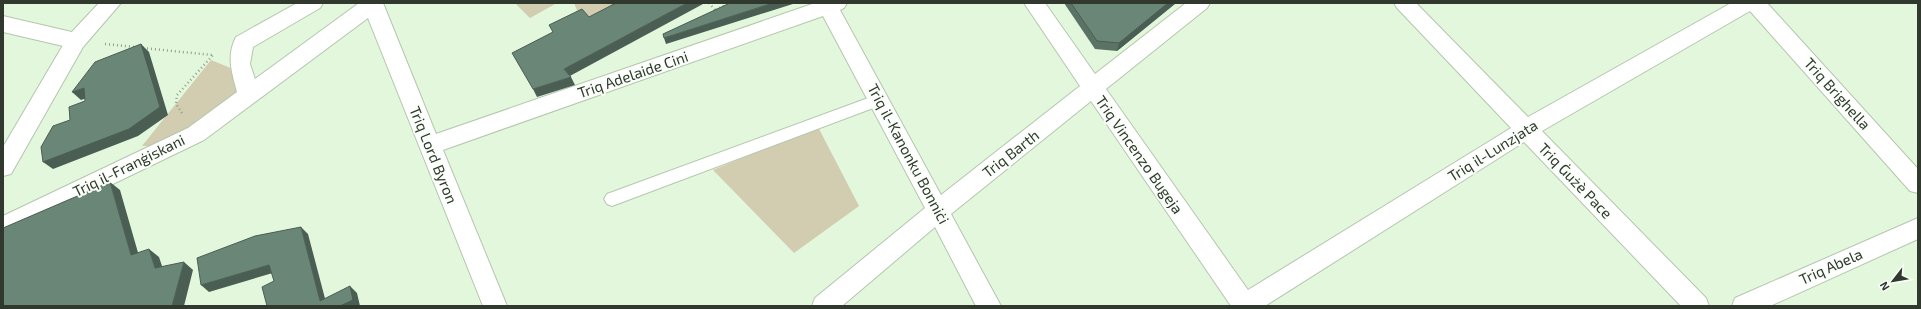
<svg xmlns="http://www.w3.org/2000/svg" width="1921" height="309" font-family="'Exo 2',sans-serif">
  <rect width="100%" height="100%" fill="#e2f7dc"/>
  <!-- green -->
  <path fill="#d2ccb0" d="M515 3H557L530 18Z
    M574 3H636L581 20Z
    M211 60 233 69 243 93 163 146H142Z
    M818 127 859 206 794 253 713 170Z"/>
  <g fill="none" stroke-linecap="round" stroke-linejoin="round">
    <defs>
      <path id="lane" d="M879 94 884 96 886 100 884 104 612 206 607 204 604 199 607 194Z"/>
      <path id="street" d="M297 3H323L320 8 253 47 250 64 255 79 359 3H383L436 134 815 3H847L844 8 840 10 941 195 1080 86 1024 3H1045L1095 74 1186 3H1210L1207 8 1106 89 1248 290 1511 128 1397 8 1394 3H1416L1528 117 1731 3H1767L1918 169V193L1910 191 1750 11 1542 131 1706 298 1709 306H1681L1524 142 1265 306H1231L1091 101 951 214 1001 306H976L935 227 842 306H812L815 298 925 208 823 16 443 150 507 306H483L368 18 204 140 3 237V216L188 128 237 92C232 73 226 56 236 37Z
        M3 16 76 33 83 35 86 41 83 47 76 49 3 32Z
        M1918 218V239L1770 306H1732L1735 298Z"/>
      <path id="secondary" d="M99 3H121L83 47 11 174 3 176V147L69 35Z"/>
    </defs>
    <!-- lane casing -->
    <use href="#lane" stroke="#b3c7ad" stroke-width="2"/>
    <!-- street casing -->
    <use href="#street" stroke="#b3c7ad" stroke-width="2"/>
    <!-- secondary casing -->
    <use href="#secondary" stroke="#b3c7ad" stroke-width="2"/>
    <!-- path -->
    <path stroke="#909f8c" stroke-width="2.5" stroke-dasharray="1 3" stroke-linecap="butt" d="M709 3 715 10
      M716 10 729 3
      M105 44 136 47
      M143 48 212 55
      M182 113 176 104 177 95 213 55"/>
    <!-- lane -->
    <use href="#lane" fill="#fff" fill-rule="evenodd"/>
    <!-- street -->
    <use href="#street" fill="#fff" fill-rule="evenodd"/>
    <!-- secondary -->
    <use href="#secondary" fill="#fff" fill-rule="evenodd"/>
  </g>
  <!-- wall -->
  <path fill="#5b7365" d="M1064 3H1176L1117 51 1095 49Z"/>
  <!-- shaded-wall -->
  <path fill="#4a5e53" d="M687 3H702L703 4 568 77 564 69Z
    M773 3H796L666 44 664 38Z
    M1168 3H1176L1117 51 1119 43Z
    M141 44 149 52 168 115 138 136 53 169 43 162Z
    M571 77 575 85 537 97 533 89Z
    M84 88 93 96 81 100 72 92Z
    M110 182 120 190 141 263 131 255Z
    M301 227 308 234 327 306 320 301Z
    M149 249 159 257 165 275 155 268Z
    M184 262 193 270 184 306H172Z
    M269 265 276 272 209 292 201 285Z
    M350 286 357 293 360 306H340Z"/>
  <!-- building -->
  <path fill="#6a8676" stroke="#4a5e53" d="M616 3H687L564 69 571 77 533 89 512 53 553 32 549 25 582 9 589 17Z
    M730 3H773L664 38 663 34Z
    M1071 3H1168L1119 43 1097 41Z
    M141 44 160 107 129 129 43 162 41 147 53 126 70 120 69 107 85 101 84 88 72 92 95 62Z
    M110 182 131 255 149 249 155 268 184 262 172 306H3V228Z
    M301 227 320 301 350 286 353 300 340 306H267L262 287 274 281 269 265 201 285 197 258 255 236Z"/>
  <g text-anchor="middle" stroke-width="4" stroke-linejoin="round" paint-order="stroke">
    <!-- street labels -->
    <g font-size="15" fill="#31392e" stroke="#fafef9">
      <text transform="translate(633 75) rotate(-19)" y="5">Triq Adelaide Cini</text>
      <text transform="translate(1837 94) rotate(48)" y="5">Triq Brighella</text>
      <text transform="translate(1493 151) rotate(-32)" y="5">Triq il-Lunzjata</text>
      <text transform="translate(908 154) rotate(62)" y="5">Triq il-Kanonku Bonniċi</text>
      <text transform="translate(1011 154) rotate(-38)" y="5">Triq Barth</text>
      <text transform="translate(433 155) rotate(68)" y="5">Triq Lord Byron</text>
      <text transform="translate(1139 155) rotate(55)" y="5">Triq Vincenzo Bugeja</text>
      <text transform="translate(129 166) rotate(-26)" y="5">Triq il-Franġiskani</text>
      <text transform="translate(1575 181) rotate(46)" y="5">Triq Ġużè Pace</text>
      <text transform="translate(1831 267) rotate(-24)" y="5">Triq Abela</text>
    </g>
  </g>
  <!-- border -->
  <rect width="1921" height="309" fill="none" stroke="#31392e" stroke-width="8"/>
  <!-- north arrow -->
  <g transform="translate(1893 281) rotate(239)" stroke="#fafef9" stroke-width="3" paint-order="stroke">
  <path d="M0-3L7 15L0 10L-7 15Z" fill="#31392e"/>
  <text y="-6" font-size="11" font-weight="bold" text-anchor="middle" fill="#31392e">N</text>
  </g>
</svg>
